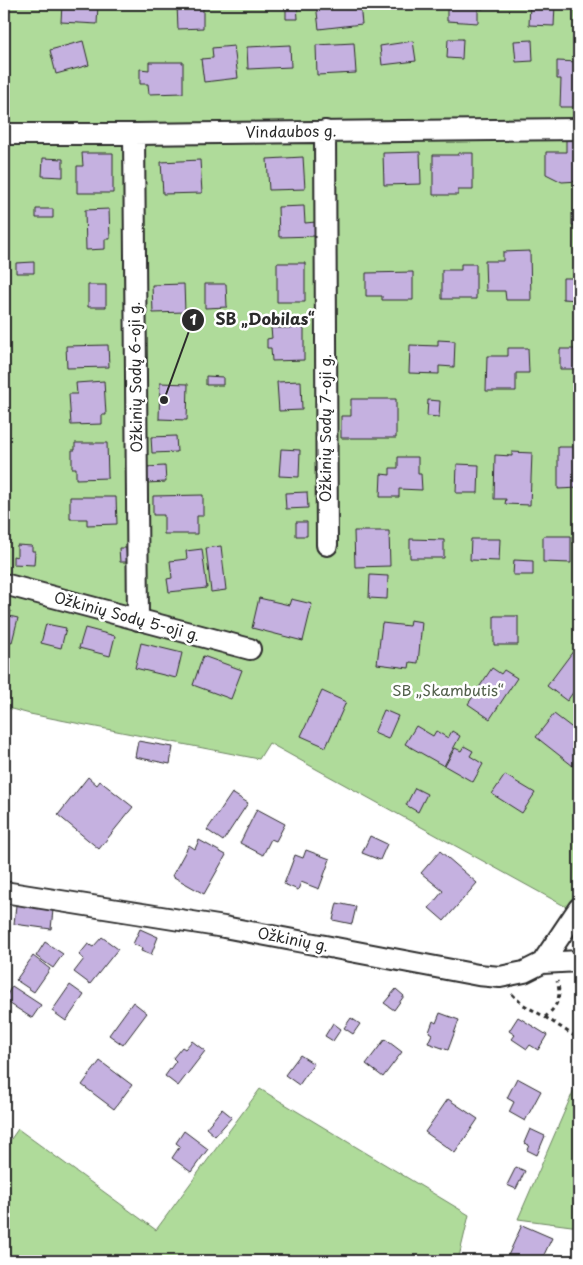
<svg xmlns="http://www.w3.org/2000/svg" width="583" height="1265" font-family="'Playpen Sans',sans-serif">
  <rect width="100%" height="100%" fill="#fff"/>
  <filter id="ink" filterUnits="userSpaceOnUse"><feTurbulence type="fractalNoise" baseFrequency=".02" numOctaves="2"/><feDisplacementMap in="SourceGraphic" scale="10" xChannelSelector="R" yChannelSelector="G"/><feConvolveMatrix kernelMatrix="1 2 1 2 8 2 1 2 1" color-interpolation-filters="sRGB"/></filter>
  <g filter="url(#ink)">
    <!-- green -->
    <path fill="#afdb9a" stroke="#6d8362" d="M4 4H579V914L269 743 259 759 30 714 4 707Z
      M579 1078V1227L518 1219Z
      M260 1089 469 1215 458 1261H4V1149L18 1129 156 1230Z"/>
    <!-- building -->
    <path fill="#c5b1e0" stroke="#2b2b2b" d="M62 4H98L97 24 61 22Z
      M177 4H203V28L178 29Z
      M286 4H297L298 19H286Z
      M316 4H366H360L362 24 319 29Z
      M447 4H483V9L478 8V23L447 21Z
      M530 4H555L554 26 529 25Z
      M448 39H463L462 59 447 58Z
      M532 40 533 61 516 62 514 41Z
      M83 41 89 65 56 74 50 50Z
      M413 41 416 61 382 65 380 46Z
      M354 43 356 73 317 75 316 45Z
      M290 45 291 67 248 69 247 47Z
      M234 46 238 78 204 82 201 59 213 58 212 48Z
      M557 61 579 62V107H560L561 79H557Z
      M149 62H183V93L149 94 148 84H140V69L149 70Z
      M566 139H579V181L562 182 546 174V152H566Z
      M420 152 421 184 384 185 383 153Z
      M82 153H113V193H77V166H83Z
      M458 153H473V190H458V195H433V155H458Z
      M303 157 305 189 269 190 267 159Z
      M43 158 63 159V177L42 176Z
      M200 160 202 193 163 194 161 162Z
      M304 206 305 223 316 222V236L279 237 278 207Z
      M36 209H53V218H36Z
      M109 209 110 239H105V249L86 250 85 210Z
      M572 213H579V225H572Z
      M530 251 531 300H506L505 291H486L485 261H503V252Z
      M34 262V273H16V263Z
      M277 263H305V302H277Z
      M461 264H476V299H442V270H461Z
      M413 272V300H382V296H366V273Z
      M563 278H579V300L563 299Z
      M184 284 185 312 153 313 152 285Z
      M205 284H226L227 307 205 308Z
      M88 285H106V307H88Z
      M271 328H304V360L272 361 271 348H267V339L272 338Z
      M438 340 455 341 454 367 439 366V374L409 373 410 345 438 346Z
      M108 345 109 367 67 368 66 346Z
      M508 348H528L529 373H516V391H486L487 356H508Z
      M560 349H579V369H560Z
      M206 376 223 377V385H206Z
      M104 381 106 415H102V424L71 425 69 394H77L76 383Z
      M301 381 302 410 279 411 277 382Z
      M160 383 188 384 187 420 159 419Z
      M351 399H396V438H341V416H351Z
      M428 400 440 401 439 417 427 416Z
      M176 436 177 452 152 453 151 437Z
      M75 443H107L108 478 76 479V468H72V450H75Z
      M558 447H579V488L558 489Z
      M281 449 300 450 299 477 279 476Z
      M512 452 532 453 530 505 505 504 506 499H494L495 455 512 456Z
      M398 457H418V474H421L422 490 399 489V497H380L381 474 390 475V468H398Z
      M457 464 479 465 478 493H456Z
      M165 466 166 482 146 483 145 467Z
      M307 492 308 508 286 509 285 493Z
      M4 494H6L7 530H4Z
      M203 495V516H197V534H164V515H153V496Z
      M70 497H116L117 524 87 525V519H70Z
      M296 522H307V536H296Z
      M354 531H389L390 566 355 567Z
      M543 536H571V563L543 562Z
      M410 539 444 540V558H410Z
      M471 539H500L499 561 470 560Z
      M17 545 32 546V551H35L34 565 13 564V556L17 557Z
      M221 546 226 590 211 592 206 548Z
      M119 548H126L127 562H120Z
      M202 549 207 588 169 592 167 579 172 578 170 561 187 559 186 551Z
      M514 560 533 561V575H513Z
      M370 575 388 576 387 599 369 598Z
      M259 598 289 605 291 599 312 604 303 641 252 628Z
      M4 609 11 611 9 616 18 618 12 642 4 640Z
      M494 616H518V645H494Z
      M410 620 422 622 418 663 410 662 409 668 377 664 382 623 409 626Z
      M46 624 66 628 61 648 41 643Z
      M85 628 115 636 110 656 79 648Z
      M141 643 182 653 176 678 135 668Z
      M574 650 579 655V684L567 701 547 686Z
      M203 656 242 670 231 699 193 685Z
      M492 668 501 674 504 670 517 678 490 719 468 704Z
      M322 691 346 702 326 747 301 736Z
      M384 710 398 716 388 739 374 733Z
      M554 714 579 733V759L573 766 536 737Z
      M416 726 433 736 436 731 448 738 452 731 460 736 444 766 405 744Z
      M138 741 173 747 170 764 135 757Z
      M464 746 473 751 470 756 483 764 473 782 445 766 455 748 461 751Z
      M505 775 535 793 522 813 492 794Z
      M88 777 97 785 100 781 133 807 99 849 58 815Z
      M415 788 427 794 418 812 406 805Z
      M232 793 248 803 223 841 207 830Z
      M257 809 285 824 276 841 271 839 263 855 240 843Z
      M370 836 387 844 380 860 362 853Z
      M199 840 226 855 204 894 172 876 189 845 195 849Z
      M306 850 330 859 319 889 301 882 298 890 284 884 295 855 303 858Z
      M440 851 477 883 444 921 429 908 443 891 421 873Z
      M337 903 356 907 352 924 333 920Z
      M16 905 53 910 51 929 14 924Z
      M140 929 158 937 151 955 141 951 142 948 133 944Z
      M102 937 118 949 90 984 74 972 84 959 79 955 88 944 93 947Z
      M45 942 63 954 53 968 36 956Z
      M33 956 50 969 34 992 16 980Z
      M70 985 84 995 66 1021 52 1011Z
      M12 986 41 1005 32 1018 4 1000Z
      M396 989 404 996 394 1010 384 1003Z
      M133 1002 147 1013 123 1045 109 1035Z
      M440 1013 459 1020 448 1050 428 1043 432 1034 429 1032 433 1021 436 1023Z
      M518 1017 547 1035 538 1050 530 1045 527 1049 512 1039 515 1035 509 1031Z
      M351 1018 360 1024 353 1034 344 1028Z
      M333 1023 341 1029 333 1041 325 1036Z
      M385 1039 402 1052 383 1077 366 1064Z
      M192 1041 205 1051 178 1086 165 1076 176 1061 173 1058 182 1047 185 1049Z
      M300 1055 314 1064 299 1085 285 1075Z
      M100 1061 132 1085 114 1109 82 1085Z
      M517 1078 541 1091 525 1121 509 1112 514 1102 507 1098Z
      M448 1099 478 1119 455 1153 425 1132Z
      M222 1109 232 1117 215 1136 206 1128Z
      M530 1129 545 1136 537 1155 527 1150 529 1145 524 1143Z
      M184 1131 208 1149 191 1172 172 1158 180 1146 176 1143Z
      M516 1167 525 1171 516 1189 507 1185Z
      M522 1225 552 1238 541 1261H509L506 1260Z"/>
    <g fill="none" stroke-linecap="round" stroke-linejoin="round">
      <defs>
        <path id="minor" d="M325 131 327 545
          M4 134H134L579 129
          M134 134 138 620
          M4 584 250 649
          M4 892 224 927 478 975 500 977 524 972 542 963 579 961
          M542 963 579 908"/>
      </defs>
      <!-- minor casing -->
      <use href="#minor" stroke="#2b2b2b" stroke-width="24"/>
      <!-- path -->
      <path stroke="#2b2b2b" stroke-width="3" stroke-dasharray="4 4" stroke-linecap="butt" d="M512 994 522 1004 545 1017C557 1007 562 997 557 981
        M545 1017 579 1039"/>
      <!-- minor -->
      <use href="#minor" stroke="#fff" stroke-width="20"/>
    </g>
  </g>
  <g text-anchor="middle" stroke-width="5" stroke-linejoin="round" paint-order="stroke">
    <!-- street labels -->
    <g font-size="15" fill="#2b2b2b" stroke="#fff">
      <text transform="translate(291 132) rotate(-1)" y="5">Vindaubos g.</text>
      <text transform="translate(136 377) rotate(-91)" y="5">Ožkinių Sodų 6-oji g.</text>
      <text transform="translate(326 428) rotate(-90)" y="5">Ožkinių Sodų 7-oji g.</text>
      <text transform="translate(127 617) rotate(15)" y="5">Ožkinių Sodų 5-oji g.</text>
      <text transform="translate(293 940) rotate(11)" y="5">Ožkinių g.</text>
    </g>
    <!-- park labels -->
    <g font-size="15" fill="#53604c" stroke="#fff">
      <text x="448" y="696">SB „Skambutis“</text>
    </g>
  </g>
  <!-- callouts -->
  <path fill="none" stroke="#2b2b2b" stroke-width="2" d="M164 400L193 320"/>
  <g fill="#2b2b2b" stroke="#fff" stroke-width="2">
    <circle cx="164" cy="400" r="5"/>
    <circle cx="193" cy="320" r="12"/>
  </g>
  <g font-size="15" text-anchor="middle" font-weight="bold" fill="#fff">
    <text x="193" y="325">1</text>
  </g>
  <g font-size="16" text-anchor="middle" font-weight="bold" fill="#2b2b2b" stroke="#fff" stroke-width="5" stroke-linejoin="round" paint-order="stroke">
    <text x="265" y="325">SB „Dobilas“</text>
  </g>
  <!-- margin -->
  <rect width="583" height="1265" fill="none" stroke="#fff" stroke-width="20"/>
  <rect x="10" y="10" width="563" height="1245" fill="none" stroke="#2b2b2b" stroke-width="2" filter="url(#ink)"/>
</svg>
